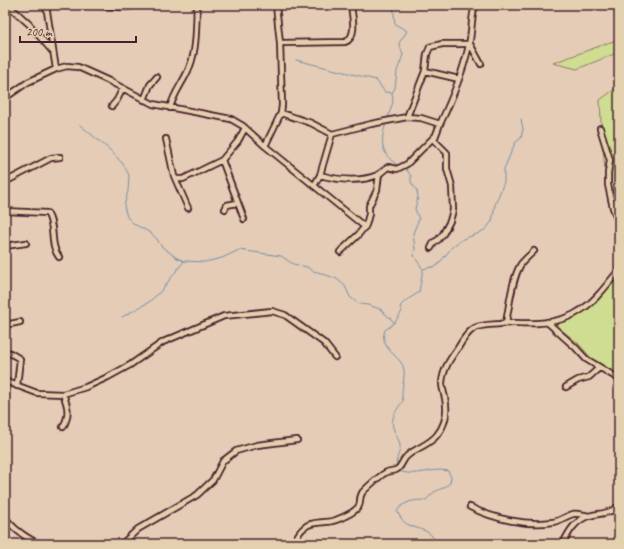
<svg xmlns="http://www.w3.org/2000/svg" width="624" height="549" font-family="Caveat,sans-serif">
  <rect width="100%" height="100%" fill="#e4ccb7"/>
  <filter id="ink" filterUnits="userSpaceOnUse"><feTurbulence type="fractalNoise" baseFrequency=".025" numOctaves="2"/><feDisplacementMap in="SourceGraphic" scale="8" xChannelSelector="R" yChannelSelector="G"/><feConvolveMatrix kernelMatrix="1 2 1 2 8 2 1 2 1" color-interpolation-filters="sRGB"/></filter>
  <g filter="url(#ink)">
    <!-- green -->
    <path fill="#cedd91" stroke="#8c7e5e" d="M619 39V52L577 69 553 63Z
      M619 86V221L607 186 602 141 600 100Z
      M619 273V375L591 358 578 343 554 324 582 312Z"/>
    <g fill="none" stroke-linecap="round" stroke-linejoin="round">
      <!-- stream -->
      <path stroke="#7690a4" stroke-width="1" d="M296 60 376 80 385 92 392 93
        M387 120 393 102 392 93 395 88 397 71 403 55 399 43 407 31 395 24 393 5
        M386 123C380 142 380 154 399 166
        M80 125 110 150 123 164 129 175 128 191 124 206 127 217 134 224 149 232 157 239 161 246 177 258 184 261 205 262 222 258 239 250 281 256 293 264 307 267 313 271 318 272 337 279 345 286 350 297 355 301 360 304 368 305 380 309 394 322
        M403 168 406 169 411 176V182L417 191 418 197 415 209 419 219 413 233 415 249 414 256 422 268
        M122 317 149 302 161 291 184 261
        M397 466C394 459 401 453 400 445 399 440 396 435 394 430 389 419 397 409 403 401 400 391 405 381 404 370 403 358 385 352 384 339 383 336 384 333 385 330 393 325 397 320 402 311L400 307C404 300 413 297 419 292L423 269 437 266 453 246 463 239 477 234 486 229 492 221 495 205 504 182V169L515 143 521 138 523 129 521 119
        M399 471C417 478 430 467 448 471L451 477 450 483 445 487 434 492 426 500C414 500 404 501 397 511 400 516 402 522 409 525 419 530 430 529 435 541L433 544"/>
      <defs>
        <path id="minor" d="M8 5 29 24 52 51
          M100 5 123 7 146 5
          M276 5 280 43 282 105 281 113 265 146 365 227
          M280 43 345 42C358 37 352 16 351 5
          M470 44H442L430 47 427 54 425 71 407 117 421 118 440 124C452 99 463 72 469 45 472 32 471 18 475 5
          M470 44 481 64
          M56 69 67 66 78 67 109 81 153 104 231 119 243 126 265 146
          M425 71 459 79
          M5 98 28 82 56 69 46 5
          M144 100 150 85 157 77
          M112 106 117 100 123 88
          M170 108C174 92 184 82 190 66 197 48 196 25 197 5
          M281 113 311 123 332 134 320 175 314 186
          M600 128 610 160 608 173V185L613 208 619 225
          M332 134 371 124 407 117
          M166 139 174 176 188 208
          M222 160 244 219
          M320 175C338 180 360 182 378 175 381 173 385 169 388 167L397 169 407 164 435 136
          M177 179H183L222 160 238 141 245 128
          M5 182 51 158 60 157
          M225 209 227 205 237 203
          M5 211 47 213C56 226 49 244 59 257
          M5 246 26 243
          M431 248 434 242 438 240 443 234 450 221 453 210 452 186 447 169V153L434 140 440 124
          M340 252 358 235 366 225 369 214V206L377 190 379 174
          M547 322 575 347 586 359 619 379
          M506 323C509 307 512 278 521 264 525 259 530 255 534 251
          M5 325 20 322
          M5 352 10 353 20 359 17 386
          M5 381 37 393 63 394 86 387 108 377 130 365 163 342 224 316 272 311 285 315 324 343 335 357
          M566 387 578 380 589 377 599 368
          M63 394C68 406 70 415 63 427
          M470 507C494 519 526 526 553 522 560 521 566 516 573 514 578 513 584 515 589 516
          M5 517C12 528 27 538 39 544
          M122 544 138 529 197 495 213 480 223 461 236 451 257 445 297 440
          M293 544C296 538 299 531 305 527 311 522 318 523 325 522 334 522 344 517 351 513 365 504 357 502 362 493 365 489 381 475 385 473 388 471 393 471 396 470 402 467 402 460 407 456 416 448 429 445 437 435 446 424 448 412 445 398 444 393 442 388 442 383 443 369 450 359 458 348 462 341 466 334 473 329 480 324 492 325 500 324 513 322 526 324 539 323 580 321 595 300 619 270
          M563 544C568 533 575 520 589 516 600 513 610 514 619 506"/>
      </defs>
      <!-- minor casing -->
      <use href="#minor" stroke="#4a1f2b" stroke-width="8"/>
      <!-- minor -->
      <use href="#minor" stroke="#e3d0ae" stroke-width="4.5"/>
    </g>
  </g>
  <!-- margin -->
  <rect width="624" height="549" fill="none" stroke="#e3d0ae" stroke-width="20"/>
  <rect x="10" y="10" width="604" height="529" fill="none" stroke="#4a1f2b" stroke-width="1.5" filter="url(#ink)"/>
  <!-- scale -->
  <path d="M20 36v6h116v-6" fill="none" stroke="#4a1f2b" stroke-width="2"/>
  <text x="26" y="36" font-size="12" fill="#4a1f2b" stroke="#e3d0ae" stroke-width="3" paint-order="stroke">200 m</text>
</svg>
